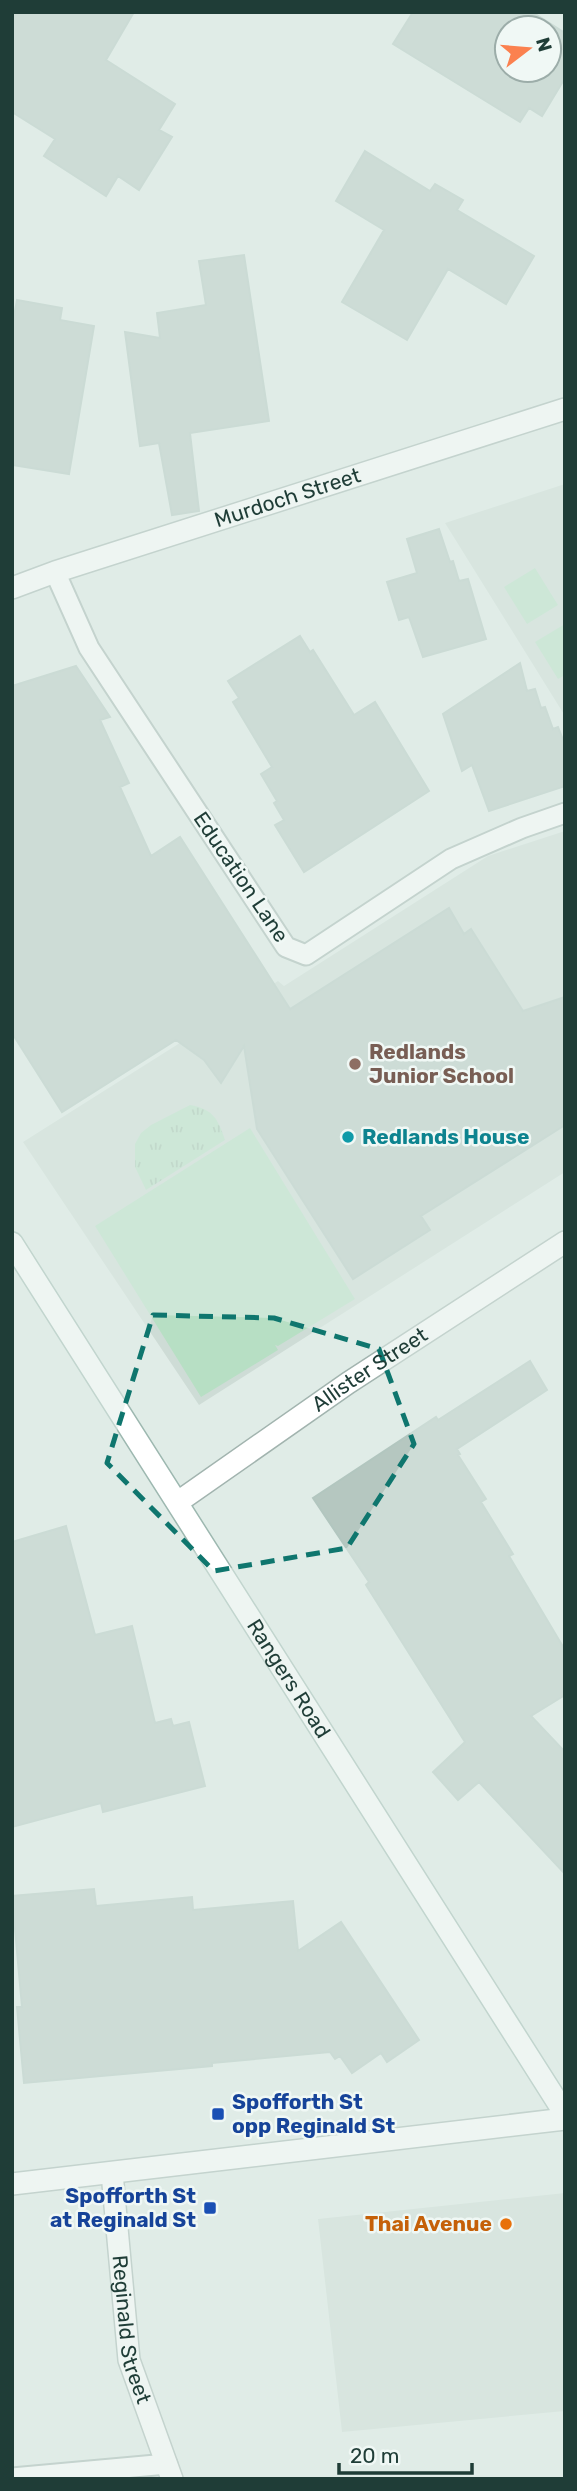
<svg xmlns="http://www.w3.org/2000/svg" width="577" height="2491" font-family="Rubik,sans-serif">
  <defs>
    <pattern id="grass-tufts" width="24" height="20" patternUnits="userSpaceOnUse" patternTransform="scale(1.75)"><rect width="24" height="20" fill="#b7dfc4"/><path d="M3 7l-1-3M5 7V3M7 7l1-3M15 17l-1-3M17 17v-4M19 17l1-3" fill="none" stroke="#9dc0a9"/></pattern>
  </defs>
  <rect width="100%" height="100%" fill="#e0ece7"/>
  <!-- built -->
  <path fill="#cedcd6" d="M565 484V716L445 523Z
    M565 831V1172L199 1405 23 1142 278 981 284 986 488 856Z
    M565 2193V2411L342 2432 318 2219Z"/>
  <!-- grass -->
  <path fill="url(#grass-tufts)" d="M190 1105C213 1109 218 1119 225 1140L146 1190 135 1167V1144L141 1133 151 1125Z"/>
  <!-- pitch -->
  <path fill="#b7dfc4" d="M535 568 558 605 527 624 504 587Z
    M565 624V675L558 679 535 642Z
    M250 1128 355 1299 278 1346 275 1345 278 1350 201 1397 95 1226Z"/>
  <!-- building -->
  <path fill="#b5c7c0" stroke="#b2c6bf" stroke-width="2" fill-rule="evenodd" d="M12 12H134L106 60 175 104 159 130 172 137 139 190 118 176 106 196 44 156 55 139 12 112Z
    M413 12H532L565 33V78L542 116 529 108 520 122 393 44ZM507 28H549V70H507Z
    M365 151 430 191 435 184 463 200 457 210 534 256 506 304 448 269 407 340 342 302 384 230 336 201Z
    M244 255 269 421 190 433 199 511 172 515 159 443 140 446 125 332 160 338 157 313 206 305 199 261Z
    M17 300 62 308 60 320 94 326 69 474 12 465V327Z
    M439 529 450 562 453 561 459 581 468 579 486 639 423 657 409 617 399 620 387 582 417 573 407 539Z
    M300 636 310 652 313 650 354 715 375 702 429 791 304 872 275 825 284 820 274 803 277 801 261 774 272 767 233 702 239 698 228 681Z
    M520 663 527 691 535 689 541 708 545 707 553 729 558 727 565 745V786L489 811 472 765 462 771 443 714Z
    M76 666 110 717 100 720 129 783 120 787 151 856 180 837 290 1009 449 908 464 934 471 929 523 1011 565 997V1125L421 1216 430 1230 353 1279 257 1129 244 1046 221 1083 204 1060 176 1040 62 1112 12 1033V686Z
    M530 1361 547 1390 457 1449 460 1454 458 1455 486 1499 481 1502 513 1554 509 1556 565 1650V1695L531 1716 565 1752V1874L479 1782 458 1800 433 1772 465 1742 366 1585 369 1582 313 1498 436 1417 438 1420Z
    M66 1526 95 1635 132 1626 155 1723 171 1719 173 1726 189 1722 205 1786 103 1812 101 1803 12 1827V1542Z
    M94 1889 96 1906 192 1897 193 1910 293 1901 298 1951 341 1922 419 2040 387 2062 381 2053 352 2073 340 2056 335 2059 330 2052 212 2063V2066L24 2083 17 2007H22L12 1896Z"/>
  <g fill="none" stroke-linecap="round" stroke-linejoin="round">
    <defs>
      <path id="lane" d="M55 572 89 648 286 947 306 955 451 859 522 828 565 813
        M12 2478 167 2464"/>
      <g id="street">
        <path id="s1" d="M12 588 55 572 565 409"/>
        <path id="s2" d="M178 1502 348 1383 565 1242"/>
        <path id="s3" d="M112 2173 129 2360 172 2479"/>
        <path d="M12 2184 565 2119"/>
      </g>
      <g id="secondary">
        <path id="s4" d="M12 1243 565 2114"/>
      </g>
    </defs>
    <!-- lane casing -->
    <use href="#lane" stroke="#a2b4af" stroke-width="23"/>
    <!-- street casing -->
    <use href="#street" stroke="#a2b4af" stroke-width="24"/>
    <!-- secondary casing -->
    <use href="#secondary" stroke="#9db8b0" stroke-width="24"/>
    <!-- lane -->
    <use href="#lane" stroke="#fff" stroke-width="19"/>
    <!-- street -->
    <use href="#street" stroke="#fff" stroke-width="21"/>
    <!-- secondary -->
    <use href="#secondary" stroke="#fff" stroke-width="21"/>
  </g>
  <!-- marked area -->
  <path d="M0 0H577V2491H0ZM153 1315 274 1318 379 1349 414 1444 347 1548 214 1571 107 1463Z" fill="#e0ece7" fill-opacity=".55" fill-rule="evenodd"/>
  <path fill="none" stroke="#0f766e" stroke-width="5" stroke-dasharray="14 9" stroke-linejoin="round" d="M153 1315 274 1318 379 1349 414 1444 347 1548 214 1571 107 1463Z"/>
  <!-- markers -->
  <circle fill="#8d6e63" stroke="#f0f8f5" stroke-width="2.5" cx="355" cy="1064" r="7"/>
  <circle fill="#0f9aa8" stroke="#f0f8f5" stroke-width="2.5" cx="348" cy="1137" r="7"/>
  <g fill="#1a4fb4" stroke="#f0f8f5" stroke-width="2.5">
    <rect x="211" y="2107" width="14" height="14" rx="3.5"/>
    <rect x="203" y="2201" width="14" height="14" rx="3.5"/>
  </g>
  <circle fill="#e8710a" stroke="#f0f8f5" stroke-width="2.5" cx="506" cy="2224" r="7"/>
  <g text-anchor="middle" stroke-width="5" stroke-linejoin="round" paint-order="stroke">
    <!-- street labels -->
    <g font-size="21" fill="#1f3d37" stroke="#f0f8f5">
      <text dy="7" stroke="none"><textPath href="#s1" startOffset="290">Murdoch Street</textPath></text>
      <text transform="translate(241 877) rotate(56)" y="7">Education Lane</text>
      <text dy="7" stroke="none"><textPath href="#s2" startOffset="233">Allister Street</textPath></text>
      <text dy="7" stroke="none"><textPath href="#s4" startOffset="516">Rangers Road</textPath></text>
      <text dy="7" stroke="none"><textPath href="#s3" startOffset="158">Reginald Street</textPath></text>
    </g>
    <!-- education labels -->
    <g font-size="21" font-weight="bold" fill="#785e54" stroke="#f0f8f5" text-anchor="start">
      <text x="369" y="1059">Redlands<tspan x="369" dy="24">Junior School</tspan></text>
    </g>
    <!-- culture labels -->
    <g font-size="21" font-weight="bold" fill="#0d838f" stroke="#f0f8f5" text-anchor="start">
      <text x="362" y="1144">Redlands House</text>
    </g>
    <!-- transit labels -->
    <g font-size="21" font-weight="bold" fill="#164399" stroke="#f0f8f5" text-anchor="start">
      <text x="232" y="2109">Spofforth St<tspan x="232" dy="24">opp Reginald St</tspan></text>
      <text x="196" y="2203" text-anchor="end">Spofforth St<tspan x="196" dy="24">at Reginald St</tspan></text>
    </g>
    <!-- food labels -->
    <g font-size="21" font-weight="bold" fill="#c56008" stroke="#f0f8f5" text-anchor="end">
      <text x="492" y="2231">Thai Avenue</text>
    </g>
  </g>
  <!-- border -->
  <rect width="577" height="2491" fill="none" stroke="#1f3d37" stroke-width="28"/>
  <!-- north arrow -->
  <g transform="translate(528 49) rotate(74)"><circle r="33" fill="#f0f8f5" stroke="#9cada9" stroke-width="2"/>
  <path d="M0-5L12 26L0 18L-12 26Z" fill="#fb814f"/>
  <text y="-10" font-size="19" font-weight="bold" text-anchor="middle" fill="#1f3d37">N</text>
  </g>
  <!-- scale -->
  <path d="M339 2463v10h133v-10" fill="none" stroke="#1f3d37" stroke-width="3.5"/>
  <text x="350" y="2463" font-size="21" fill="#1f3d37" stroke="#f0f8f5" stroke-width="5" paint-order="stroke">20 m</text>
</svg>
